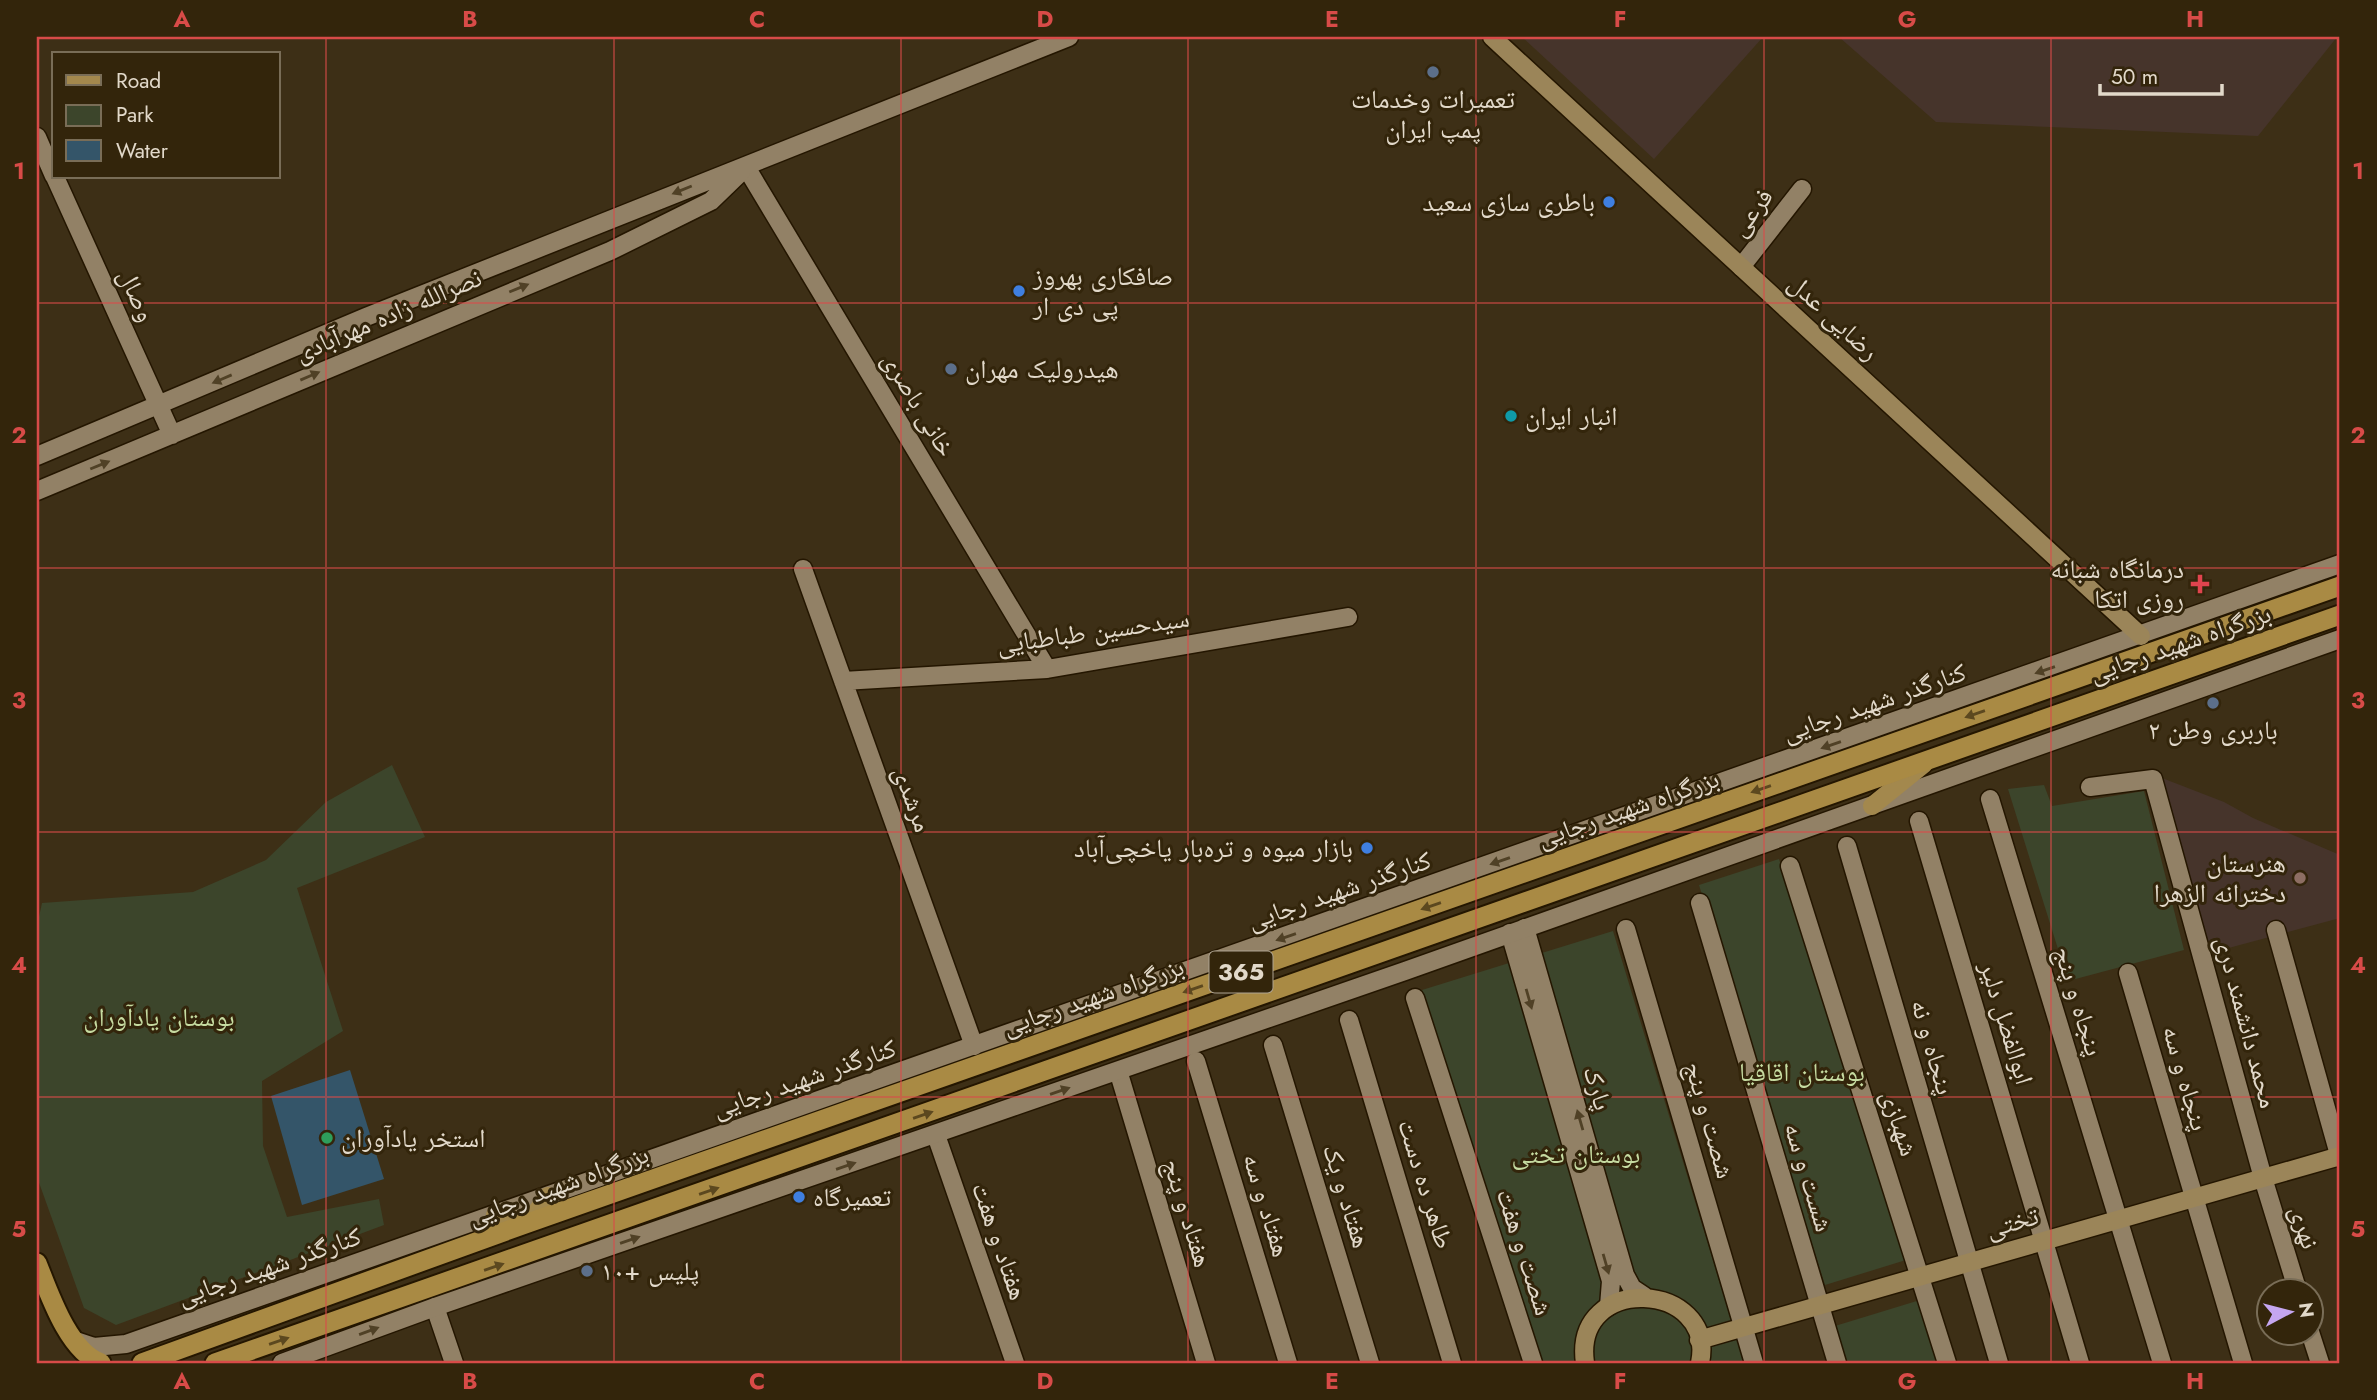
<svg xmlns="http://www.w3.org/2000/svg" width="2377" height="1400" font-family="Jost,'Noto Naskh Arabic',sans-serif">
  <rect width="100%" height="100%" fill="#3d2f16"/>
  <!-- education -->
  <path fill="#46342b" d="M1522 37H1763L1654 159Z
    M1839 37H2337L2258 136 1936 122Z
    M2162 778 2224 802 2253 818 2340 855V918L2210 953Z"/>
  <!-- green -->
  <path fill="#3c452b" d="M392 765 425 837 297 888 343 1031 262 1081 263 1146 287 1217 379 1199 384 1225 116 1325 84 1308 37 1177V926L42 903 193 892 266 860 326 802Z
    M2044 785 2052 806 2144 791 2184 950 2068 981 2008 789Z
    M1779 859 1906 1260 1825 1285 1699 885Z
    M1613 931 1744 1363H1536L1422 990Z
    M1920 1300 1939 1363H1846L1835 1326Z"/>
  <!-- water -->
  <path fill="#345569" d="M350 1070 384 1179 302 1205 271 1096Z"/>
  <g fill="none" stroke-linecap="round" stroke-linejoin="round">
    <defs>
      <path id="minor" d="M746 167 1047 669
        M1741 267 1802 189
        M803 569 974 1046
        M843 681 1047 669 1348 617
        M2090 787 2153 779 2263 1178 2298 1292
        M1990 799 2162 1363
        M1919 821 2080 1363
        M1847 846 1999 1363
        M1790 866 1947 1363
        M1700 903 1837 1363
        M1525 928 1625 1275 1632 1288 1644 1296
        M1626 929 1754 1363
        M2276 930 2340 1158
        M1510 933 1611 1281 1609 1306
        M2128 973 2243 1363
        M1415 998 1533 1363
        M1349 1020 1452 1363
        M1273 1045 1370 1363
        M1196 1061 1288 1363
        M1120 1077 1206 1363
        M936 1135 1015 1363
        M435 1307 454 1363
        M2310 1332 2320 1363"/>
      <path id="tertiary" d="M37 137 54 176
        M55 177 172 435
        M37 456 366 317 1069 37
        M37 491 610 251 711 201 741 172
        M76 1341 94 1347 126 1344 2340 564
        M282 1363 435 1307 1405 971 2340 639"/>
      <path id="secondary" d="M1492 37 2141 636
        M1699 1340 2340 1156
        M1585 1363C1572 1272 1717 1281 1700 1363"/>
      <path id="primary" d="M1872 806 1924 764
        M495 1215 528 1223 548 1196"/>
      <path id="trunk" d="M37 1263C49 1293 68 1351 101 1363
        M142 1363 528 1223 2340 586
        M215 1363 2340 615"/>
    </defs>
    <!-- minor casing -->
    <use href="#minor" stroke="#241600" stroke-width="21"/>
    <!-- tertiary casing -->
    <use href="#tertiary" stroke="#241600" stroke-width="21"/>
    <!-- secondary casing -->
    <use href="#secondary" stroke="#241600" stroke-width="21"/>
    <!-- primary casing -->
    <use href="#primary" stroke="#241600" stroke-width="21"/>
    <!-- trunk casing -->
    <use href="#trunk" stroke="#241600" stroke-width="23"/>
    <!-- minor -->
    <use href="#minor" stroke="#928166" stroke-width="18"/>
    <!-- tertiary -->
    <use href="#tertiary" stroke="#928166" stroke-width="18"/>
    <!-- secondary -->
    <use href="#secondary" stroke="#9b8559" stroke-width="18"/>
    <!-- primary -->
    <use href="#primary" stroke="#a3884d" stroke-width="18"/>
    <!-- trunk -->
    <use href="#trunk" stroke="#a98a44" stroke-width="19"/>
  </g>
  <!-- one-way arrows -->
  <defs><path id="oneway-solid" d="M-6-.8H1V-3.2L6.5 0L1 3.2V.8H-6Z" transform="scale(1.75)"/></defs>
  <g fill="#504126">
    <use href="#oneway-solid" transform="translate(682 190) rotate(158)"/>
    <use href="#oneway-solid" transform="translate(519 288) rotate(-22)"/>
    <use href="#oneway-solid" transform="translate(310 376) rotate(-23)"/>
    <use href="#oneway-solid" transform="translate(222 379) rotate(157)"/>
    <use href="#oneway-solid" transform="translate(100 465) rotate(-22)"/>
    <use href="#oneway-solid" transform="translate(2045 670) rotate(161)"/>
    <use href="#oneway-solid" transform="translate(1831 745) rotate(161)"/>
    <use href="#oneway-solid" transform="translate(1500 861) rotate(161)"/>
    <use href="#oneway-solid" transform="translate(1286 937) rotate(161)"/>
    <use href="#oneway-solid" transform="translate(1529 999) rotate(74)"/>
    <use href="#oneway-solid" transform="translate(1060 1091) rotate(-19)"/>
    <use href="#oneway-solid" transform="translate(1580 1120) rotate(-106)"/>
    <use href="#oneway-solid" transform="translate(846 1166) rotate(-19)"/>
    <use href="#oneway-solid" transform="translate(630 1240) rotate(-19)"/>
    <use href="#oneway-solid" transform="translate(1606 1264) rotate(74)"/>
    <use href="#oneway-solid" transform="translate(369 1331) rotate(-20)"/>
  </g>
  <g fill="#5c481f">
    <use href="#oneway-solid" transform="translate(1975 714) rotate(161)"/>
    <use href="#oneway-solid" transform="translate(1761 789) rotate(161)"/>
    <use href="#oneway-solid" transform="translate(1431 906) rotate(161)"/>
    <use href="#oneway-solid" transform="translate(1193 989) rotate(161)"/>
    <use href="#oneway-solid" transform="translate(923 1115) rotate(-19)"/>
    <use href="#oneway-solid" transform="translate(709 1191) rotate(-19)"/>
    <use href="#oneway-solid" transform="translate(494 1267) rotate(-19)"/>
    <use href="#oneway-solid" transform="translate(279 1341) rotate(-19)"/>
  </g>
  <!-- grid -->
  <path fill="none" stroke="#d84b48" stroke-width="2" stroke-opacity="0.55" d="M326 37V1363M614 37V1363M901 37V1363M1188 37V1363M1476 37V1363M1764 37V1363M2051 37V1363M37 303H2340M37 568H2340M37 832H2340M37 1097H2340"/>
  <!-- markers -->
  <g fill="#5c6f8a" stroke="#33250b" stroke-width="2.5">
    <circle cx="1433" cy="72" r="7"/>
    <circle cx="951" cy="369" r="7"/>
    <circle cx="2213" cy="703" r="7"/>
    <circle cx="587" cy="1271" r="7"/>
  </g>
  <g fill="#3f7fe0" stroke="#33250b" stroke-width="2.5">
    <circle cx="1609" cy="202" r="7"/>
    <circle cx="1019" cy="291" r="7"/>
    <circle cx="1367" cy="848" r="7"/>
    <circle cx="799" cy="1197" r="7"/>
  </g>
  <circle fill="#0f9aa8" stroke="#33250b" stroke-width="2.5" cx="1511" cy="416" r="7"/>
  <path fill="#e0444e" stroke="#33250b" stroke-width="2.5" d="M2196.5 573.5h7v7h7v7h-7v7h-7v-7h-7v-7h7z"/>
  <circle fill="#8d6e63" stroke="#33250b" stroke-width="2.5" cx="2300" cy="878" r="7"/>
  <circle fill="#2e9e5b" stroke="#33250b" stroke-width="2.5" cx="327" cy="1138" r="7"/>
  <g text-anchor="middle" stroke-width="6" stroke-linejoin="round" paint-order="stroke">
    <!-- shield labels -->
    <rect fill="#33250b" stroke="#aea391" stroke-width="2" x="1209.5" y="951.5" width="63" height="41" rx="5"/>
    <g font-size="24" font-weight="bold" fill="#e2d9ca">
      <text x="1241" y="980">365</text>
    </g>
    <!-- poi labels -->
    <g font-size="26" fill="#e2d9ca" stroke="#33250b" text-anchor="start">
      <text x="1433" y="108" text-anchor="middle">تعمیرات وخدمات<tspan x="1433" dy="30">پمپ ایران</tspan></text>
      <text x="1595" y="211" text-anchor="end">باطری سازی سعید</text>
      <text x="1033" y="285">صافکاری بهروز<tspan x="1033" dy="30">پی دی ار</tspan></text>
      <text x="965" y="378">هیدرولیک مهران</text>
      <text x="1525" y="425">انبار ایران</text>
      <text x="2184" y="578" text-anchor="end">درمانگاه شبانه<tspan x="2184" dy="30">روزی اتکا</tspan></text>
      <text x="2213" y="739" text-anchor="middle">باربری وطن ۲</text>
      <text x="1353" y="857" text-anchor="end">بازار میوه و تره‌بار یاخچی‌آباد</text>
      <text x="2286" y="872" text-anchor="end">هنرستان<tspan x="2286" dy="30">دخترانه الزهرا</tspan></text>
      <text x="341" y="1147">استخر یادآوران</text>
      <text x="813" y="1206">تعمیرگاه</text>
      <text x="601" y="1280">پلیس +۱۰</text>
    </g>
    <!-- street labels -->
    <g font-size="26" fill="#e2d9ca" stroke="#33250b">
      <text transform="translate(1751 212) rotate(-52)" y="9">فرعی</text>
      <text transform="translate(137 295) rotate(66)" y="9">وصال</text>
      <text transform="translate(388 315) rotate(-23)" y="9">نصرالله زاده مهرآبادی</text>
      <text transform="translate(1834 317) rotate(43)" y="9">رضایی عدل</text>
      <text transform="translate(919 404) rotate(59)" y="9">خانی باصری</text>
      <text transform="translate(1093 631) rotate(-8)" y="9">سیدحسین طباطبایی</text>
      <text transform="translate(2180 643) rotate(-19)" y="9">بزرگراه شهید رجایی</text>
      <text transform="translate(1874 702) rotate(-19)" y="9">کنارگذر شهید رجایی</text>
      <text transform="translate(913 799) rotate(70)" y="9">مرشدی</text>
      <text transform="translate(1628 808) rotate(-19)" y="9">بزرگراه شهید رجایی</text>
      <text transform="translate(1339 890) rotate(-19)" y="9">کنارگذر شهید رجایی</text>
      <text transform="translate(1093 996) rotate(-19)" y="9">بزرگراه شهید رجایی</text>
      <text transform="translate(2079 1001) rotate(73)" y="9">پنجاه و پنج</text>
      <text transform="translate(2247 1022) rotate(75)" y="9">محمد دانشمند دری</text>
      <text transform="translate(2007 1023) rotate(73)" y="9">ابوالفضل دلیر</text>
      <text transform="translate(1933 1047) rotate(74)" y="9">پنجاه و نه</text>
      <text transform="translate(804 1078) rotate(-19)" y="9">کنارگذر شهید رجایی</text>
      <text transform="translate(2186 1078) rotate(74)" y="9">پنجاه و سه</text>
      <text transform="translate(1598 1088) rotate(74)" y="9">پارک</text>
      <text transform="translate(1710 1120) rotate(74)" y="9">شصت و پنج</text>
      <text transform="translate(1900 1123) rotate(72)" y="9">شهبازی</text>
      <text transform="translate(1809 1177) rotate(73)" y="9">شست و سه</text>
      <text transform="translate(1426 1184) rotate(73)" y="9">طاهر ده دست</text>
      <text transform="translate(558 1185) rotate(-20)" y="9">بزرگراه شهید رجایی</text>
      <text transform="translate(1347 1196) rotate(73)" y="9">هفتاد و یک</text>
      <text transform="translate(1267 1205) rotate(73)" y="9">هفتاد و سه</text>
      <text transform="translate(1188 1213) rotate(73)" y="9">هفتاد و پنج</text>
      <text transform="translate(2012 1222) rotate(-16)" y="9">تختی</text>
      <text transform="translate(2305 1227) rotate(73)" y="9">نهری</text>
      <text transform="translate(1000 1241) rotate(71)" y="9">هفتاد و هفت</text>
      <text transform="translate(1525 1252) rotate(72)" y="9">شصت و هفت</text>
      <text transform="translate(269 1266) rotate(-19)" y="9">کنارگذر شهید رجایی</text>
    </g>
    <!-- park labels -->
    <g font-size="26" fill="#c6dba1" stroke="#33250b">
      <text x="159" y="1026">بوستان یادآوران</text>
      <text x="1802" y="1081">بوستان اقاقیا</text>
      <text x="1576" y="1163">بوستان تختی</text>
    </g>
  </g>
  <!-- border -->
  <rect width="2377" height="1400" fill="none" stroke="#33250b" stroke-width="77"/>
  <!-- legend -->
  <rect x="52" y="52" width="228" height="126" fill="#33250b" stroke="#796d57" stroke-width="2"/>
  <rect x="66" y="75" width="35" height="10" fill="#a3884d" stroke="#796d57" stroke-width="2"/>
  <text x="116" y="88" font-size="21" fill="#e2d9ca">Road</text>
  <rect x="66" y="105" width="35" height="21" fill="#3c452b" stroke="#796d57" stroke-width="2"/>
  <text x="116" y="122" font-size="21" fill="#e2d9ca">Park</text>
  <rect x="66" y="140" width="35" height="21" fill="#345569" stroke="#796d57" stroke-width="2"/>
  <text x="116" y="158" font-size="21" fill="#e2d9ca">Water</text>
  <!-- north arrow -->
  <g transform="translate(2290 1312) rotate(83)"><circle r="33" fill="#33250b" stroke="#796d57" stroke-width="2"/>
  <path d="M0-5L12 26L0 18L-12 26Z" fill="#c5a6f0"/>
  <text y="-10" font-size="19" font-weight="bold" text-anchor="middle" fill="#e2d9ca">N</text>
  </g>
  <!-- scale -->
  <path d="M2100 84v10h122v-10" fill="none" stroke="#e2d9ca" stroke-width="3.5"/>
  <text x="2111" y="84" font-size="21" fill="#e2d9ca" stroke="#33250b" stroke-width="5" paint-order="stroke">50 m</text>
  <rect x="38" y="38" width="2300" height="1324" fill="none" stroke="#d84b48" stroke-width="2.5"/>
  <g font-size="23" text-anchor="middle" font-weight="bold" fill="#d84b48">
    <text x="182" y="27">A</text>
    <text x="470" y="27">B</text>
    <text x="757" y="27">C</text>
    <text x="1045" y="27">D</text>
    <text x="1332" y="27">E</text>
    <text x="1620" y="27">F</text>
    <text x="1907" y="27">G</text>
    <text x="2195" y="27">H</text>
    <text x="19" y="179">1</text>
    <text x="2358" y="179">1</text>
    <text x="19" y="443">2</text>
    <text x="2358" y="443">2</text>
    <text x="19" y="708">3</text>
    <text x="2358" y="708">3</text>
    <text x="19" y="973">4</text>
    <text x="2358" y="973">4</text>
    <text x="19" y="1237">5</text>
    <text x="2358" y="1237">5</text>
    <text x="182" y="1389">A</text>
    <text x="470" y="1389">B</text>
    <text x="757" y="1389">C</text>
    <text x="1045" y="1389">D</text>
    <text x="1332" y="1389">E</text>
    <text x="1620" y="1389">F</text>
    <text x="1907" y="1389">G</text>
    <text x="2195" y="1389">H</text>
  </g>
</svg>
